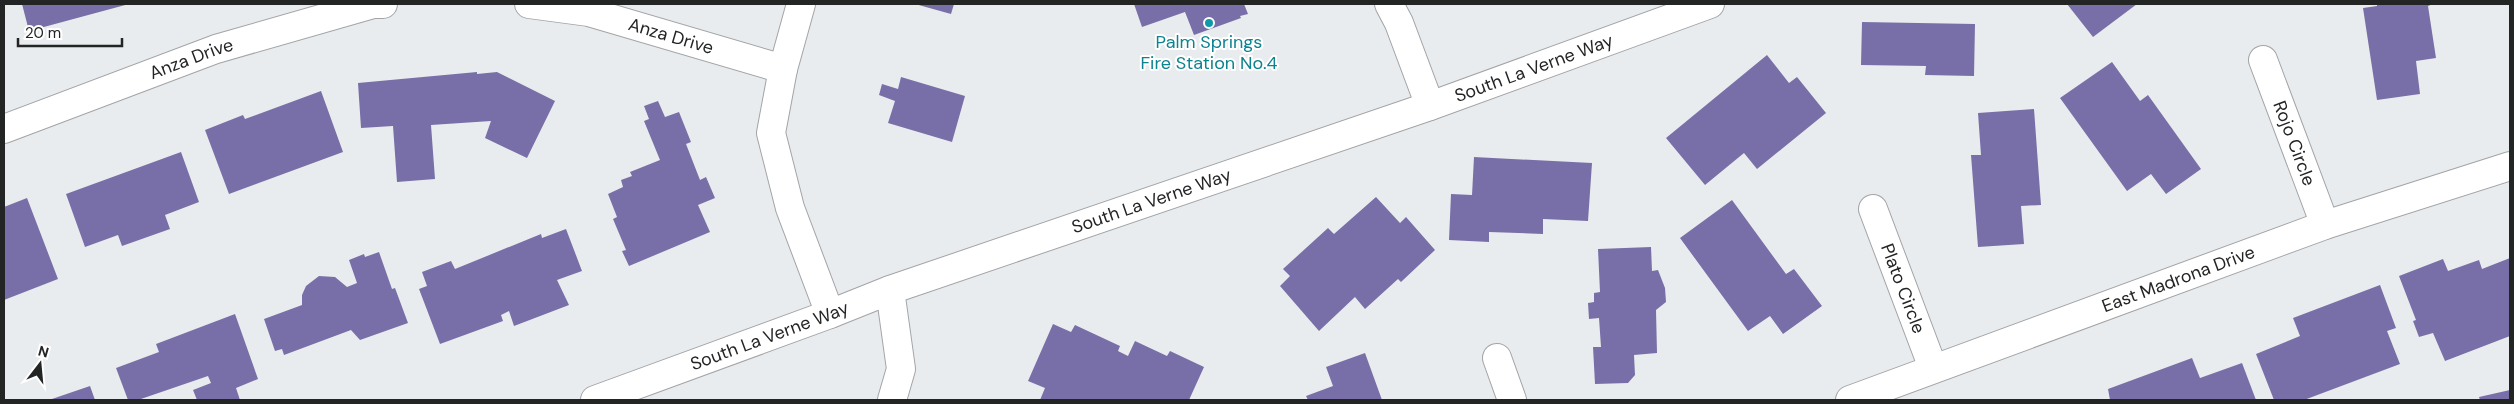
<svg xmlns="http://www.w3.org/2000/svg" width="2514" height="404" font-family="'DM Sans',sans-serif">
  <rect width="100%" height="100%" fill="#e9ecee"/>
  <!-- building -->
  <path fill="#786fa8" d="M22 4H129L29 31Z
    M915 4H954L951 14Z
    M1134 4H1244L1248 14 1240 16 1241 18 1194 35 1185 12 1142 27Z
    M2067 4H2137L2093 37Z
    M2377 4H2433L2428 6 2436 58 2416 61 2420 94 2377 100 2363 8 2377 6Z
    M1862 22 1975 24 1974 76 1925 75 1926 66 1861 65Z
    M1767 55 1789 83 1797 77 1826 113 1757 169 1744 153 1705 185 1666 138Z
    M2112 62 2140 101 2148 95 2201 169 2166 194 2151 174 2127 191 2060 98Z
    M477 72V74L497 72 555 101 527 158 485 138 491 121 431 125 435 179 397 182 393 126 361 128 358 83Z
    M901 77 965 96 952 142 888 123 895 101 879 95 882 84 898 89Z
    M321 91 343 152 229 194 205 130 243 115 245 119Z
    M658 101 665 117 679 112 691 142 686 144 700 180 706 177 715 198 698 205 710 232 629 266 622 251 626 250 613 219 617 217 608 194 623 187 621 180 632 176 630 172 660 160 644 121 649 119 644 106Z
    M2034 109 2041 205 2021 206 2024 244 1978 247 1971 155H1981L1978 113Z
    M181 152 199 202 165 215 170 229 122 246 118 235 85 247 66 194Z
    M1474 157 1592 163 1588 221 1543 219V234L1489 232V242L1449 240 1451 194 1472 195Z
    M1376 197 1400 223 1406 217 1435 250 1401 282 1398 279 1365 309 1355 297 1319 331 1280 286 1290 276 1283 269 1328 228 1334 234Z
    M27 198 58 279 4 300V207Z
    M1732 200 1786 274 1794 269 1822 306 1783 334 1770 316 1748 331 1680 238Z
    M566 229 582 271 557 280 569 305 514 326 509 311 501 315 503 321 440 344 419 289 427 286 422 272 451 261 455 269 541 234 542 238Z
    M1651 247 1652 271 1658 270 1665 288 1666 302 1656 310 1657 353 1634 355 1635 375 1628 383 1595 384 1593 347H1601L1599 318 1589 319 1588 303 1594 302V293L1600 292 1598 249Z
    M379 252 392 289 395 288 408 323 360 340 351 330 284 355 282 349 275 351 264 319 302 305V295L306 286 319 276 335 277 347 287 357 283 349 260 364 254 365 257Z
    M2510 258V336L2445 361 2433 333 2419 337 2413 321 2416 320 2399 276 2443 259 2448 271 2479 260 2482 269Z
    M2380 285 2396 328 2387 331 2400 364 2304 400H2274L2256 354 2300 336 2293 318Z
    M235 314 258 379 236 388 240 400H197L193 390 211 383 208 376 138 400H128L116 368 159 352 156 344Z
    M1053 324 1071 332 1075 325 1120 346 1118 351 1128 356 1135 341 1167 356 1170 351 1204 367 1189 400H1040L1045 388 1028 381Z
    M1365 353 1382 400H1308L1306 396 1333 386 1326 367Z
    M2192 358 2200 378 2242 363 2256 400H2110L2108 389Z
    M90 386 95 400H49Z
    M2510 390V400H2480L2479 397Z"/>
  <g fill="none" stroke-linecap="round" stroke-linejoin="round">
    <defs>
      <g id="street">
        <path id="s1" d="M529 4 589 12 783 69"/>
        <path d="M801 4 783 69 771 133 790 208 830 314"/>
        <path d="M1389 4 1399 23 1430 106"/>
        <path id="s2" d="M2263 60 2325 225"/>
        <path id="s3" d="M4 129 216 49 373 4H383"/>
        <path id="s4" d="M1873 209 1933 368"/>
        <path d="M890 290 901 369 892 400"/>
        <path d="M1497 358 1512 400"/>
        <path id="s5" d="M1850 400 2325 225 2510 166"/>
      </g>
      <g id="secondary">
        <path id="s6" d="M595 400 830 314 890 290 1430 106 1710 4"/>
      </g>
    </defs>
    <!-- street casing -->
    <use href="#street" stroke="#a2a4a6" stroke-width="30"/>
    <!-- secondary casing -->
    <use href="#secondary" stroke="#a2a4a6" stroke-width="30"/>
    <!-- street -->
    <use href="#street" stroke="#fff" stroke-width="28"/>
    <!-- secondary -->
    <use href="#secondary" stroke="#fff" stroke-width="28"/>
  </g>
  <!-- markers -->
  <circle fill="#0f9aa8" stroke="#fff" stroke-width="2" cx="1209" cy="23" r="5"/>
  <g text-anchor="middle" stroke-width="4" stroke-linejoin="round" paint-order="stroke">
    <!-- street labels -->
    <g font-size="18" fill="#232424" stroke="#fff">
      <text dy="6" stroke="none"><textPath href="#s1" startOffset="146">Anza Drive</textPath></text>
      <text dy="6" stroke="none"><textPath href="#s3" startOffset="200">Anza Drive</textPath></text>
      <text dy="6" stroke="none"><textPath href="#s6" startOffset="996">South La Verne Way</textPath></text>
      <text dy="6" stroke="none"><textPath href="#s2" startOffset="89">Rojo Circle</textPath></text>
      <text dy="6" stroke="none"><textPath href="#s6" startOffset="591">South La Verne Way</textPath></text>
      <text dy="6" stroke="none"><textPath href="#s5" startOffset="350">East Madrona Drive</textPath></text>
      <text dy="6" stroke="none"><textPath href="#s4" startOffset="85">Plato Circle</textPath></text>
      <text dy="6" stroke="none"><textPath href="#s6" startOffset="186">South La Verne Way</textPath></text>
    </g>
    <!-- culture labels -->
    <g font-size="18" fill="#0d838f" stroke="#fff">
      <text x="1209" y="48">Palm Springs<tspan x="1209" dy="21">Fire Station No.4</tspan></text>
    </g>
  </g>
  <!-- border -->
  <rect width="2514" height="404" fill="none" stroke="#232424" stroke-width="10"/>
  <!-- north arrow -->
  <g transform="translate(40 364) rotate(16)" stroke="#ffffff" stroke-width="4" paint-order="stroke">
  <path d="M0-4L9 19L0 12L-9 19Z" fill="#232424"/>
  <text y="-8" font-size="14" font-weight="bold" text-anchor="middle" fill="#232424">N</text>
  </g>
  <!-- scale -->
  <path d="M18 38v8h104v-8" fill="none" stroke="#232424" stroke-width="2.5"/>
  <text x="25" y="38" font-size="15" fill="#232424" stroke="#ffffff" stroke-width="4" paint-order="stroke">20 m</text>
</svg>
